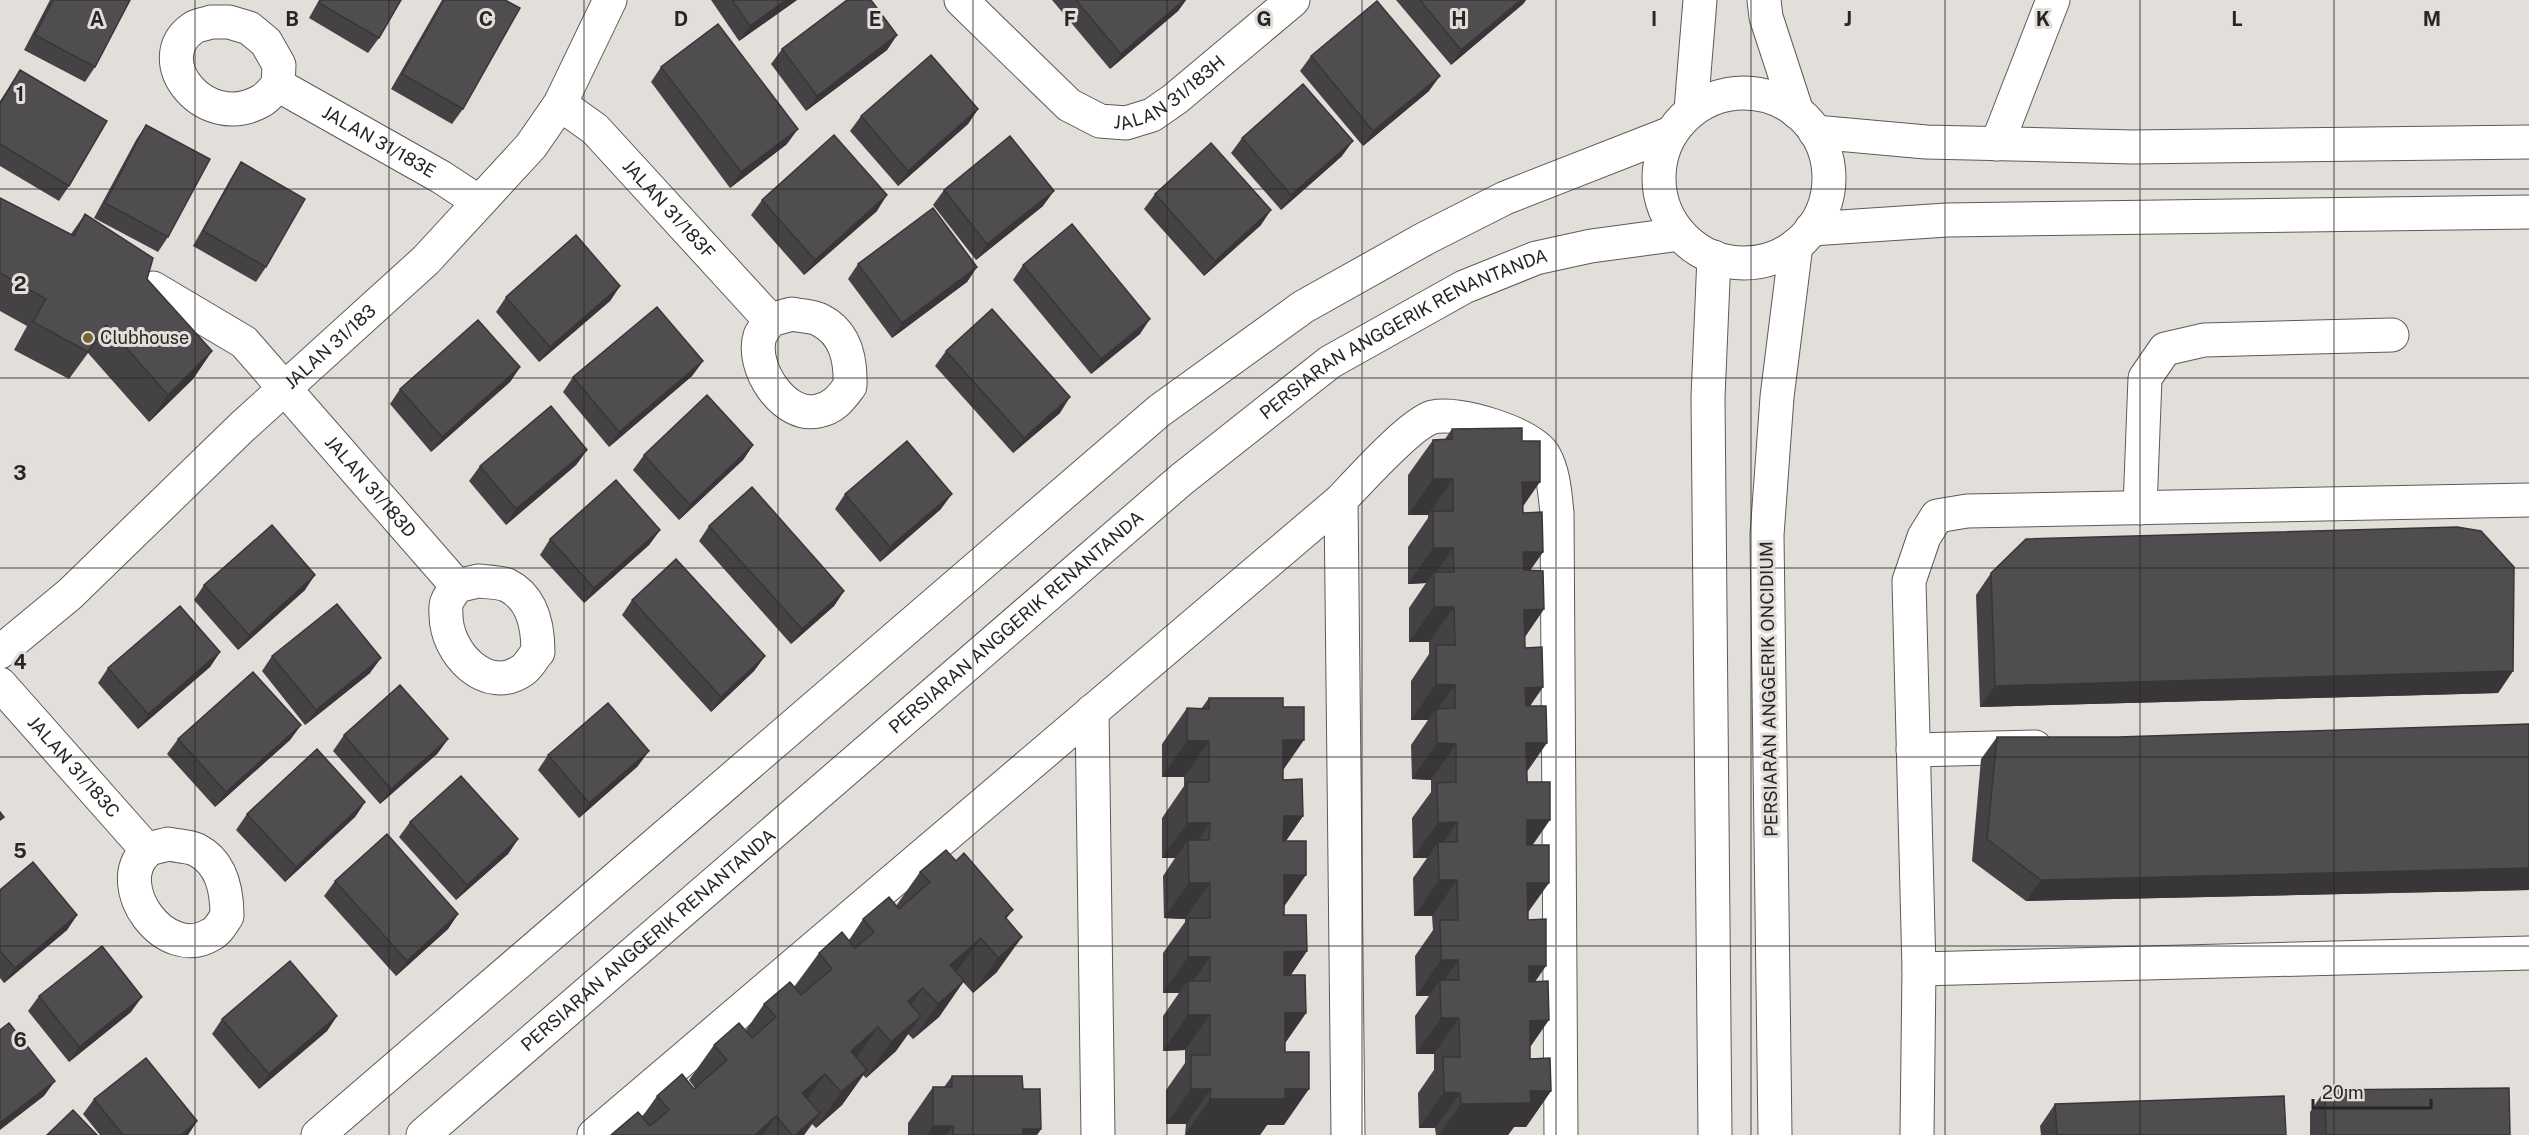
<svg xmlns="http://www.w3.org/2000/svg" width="2529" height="1135" font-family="'Public Sans',sans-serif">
  <rect width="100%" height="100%" fill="#e2deda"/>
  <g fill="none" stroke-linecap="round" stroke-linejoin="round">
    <defs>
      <g id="minor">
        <path id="s1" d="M961 0 1069 105 1100 121 1126 123 1152 115 1175 99 1293 0"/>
        <path d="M1764 0 1766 17 1797 112"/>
        <path d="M211 22H229L249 28 266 42 279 65 278 85C273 90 267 98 261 101 205 133 147 60 193 28 197 25 206 24 211 22Z"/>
        <path id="s2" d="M278 85 441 177 479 202"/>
        <path id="s3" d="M560 104 595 129 770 320"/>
        <path d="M1691 110 1700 0"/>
        <path d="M1997 144 2053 0"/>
        <path id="s4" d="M153 288 244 342 457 586"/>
        <path d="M792 314C800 316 813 316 820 320 846 333 851 360 850 386 841 398 834 408 818 411 784 419 750 367 760 336 762 331 767 325 770 320Z"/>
        <path d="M1341 500 1348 1135"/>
        <path d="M2140 508 2145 378 2165 349 2204 340 2392 335"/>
        <path d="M478 581C487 582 499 582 507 585 533 598 538 626 538 652 533 657 529 666 523 670 487 696 446 653 446 615 446 611 445 606 447 602 449 596 454 591 457 586Z"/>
        <path id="s5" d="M0 652 70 594 242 427 426 260 531 146 560 104 610 0"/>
        <path id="s6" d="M0 684 147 850"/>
        <path d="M1092 711 1098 1135"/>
        <path d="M1913 750 2035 747"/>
        <path d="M168 844C177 846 189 846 197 850 222 863 227 890 227 916 223 922 218 931 212 934 165 964 110 885 146 852 151 847 162 846 168 844Z"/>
        <path d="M1919 969 2529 953"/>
        <path d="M594 1135 1341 500C1359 481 1411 423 1433 417 1459 411 1530 433 1544 455 1554 472 1555 495 1557 513L1561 1135"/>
        <path d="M1917 1135 1919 969 1909 581 1924 537 1937 516 1967 511 2529 500"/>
      </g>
      <g id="major">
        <circle cx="1744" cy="178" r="85"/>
        <path d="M1815 132 1926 142 2133 147 2529 142"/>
        <path d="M1811 229 1947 220 2529 212"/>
        <path d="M1714 257 1708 397 1715 1135"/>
        <path d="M318 1135 1159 411 1303 307 1426 238 1505 198 1671 133"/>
        <path id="s7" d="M423 1135 1182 479 1330 362 1464 287 1536 258 1591 246 1680 234"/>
        <path d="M1775 1135 1767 535 1777 397 1796 245"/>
      </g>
    </defs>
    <!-- minor casing -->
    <use href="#minor" stroke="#5e5b57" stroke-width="35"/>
    <!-- major casing -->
    <use href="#major" stroke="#5e5b57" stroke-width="35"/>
    <!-- minor -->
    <use href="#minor" stroke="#fff" stroke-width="33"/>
    <!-- major -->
    <use href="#major" stroke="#fff" stroke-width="33"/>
  </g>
  <!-- wall -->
  <path fill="#454245" d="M50 0H130L95 67 85 82 24 50Z
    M319 0H401L379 38 368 53 309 18Z
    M442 0H505L463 109 452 124 391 89Z
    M711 0H797L739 41Z
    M1052 0H1186L1178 11 1110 69Z
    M1396 0H1526L1523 4 1451 65Z
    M897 35 887 50 806 111 771 64 782 49Z
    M1311 56 1429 91 1363 146 1300 71Z
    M661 67 787 144 730 188 651 82Z
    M20 70 69 186 59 201 0 166V101Z
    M978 109 968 124 898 186 850 131 861 116Z
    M146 125 168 237 158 252 94 218 136 140Z
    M1242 138 1342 156 1281 210 1231 153Z
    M241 162 266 267 256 282 193 246 231 178Z
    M944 190 1043 206 976 260 933 205Z
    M1155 194 1261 225 1204 276 1144 209Z
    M0 198 71 234 85 214 147 279 212 351 193 379 149 422 88 353 69 379 14 350 27 326 0 311Z
    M762 200 877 211 804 275 751 215Z
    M858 264 977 267 967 282 892 338 848 279Z
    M1023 265 1140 334 1091 374 1013 280Z
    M620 286 610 301 539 362 496 312 506 297Z
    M946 351 1060 413 1013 453 935 366Z
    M703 361 692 376 609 447 563 392 573 377Z
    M520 367 510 382 431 452 390 404 400 389Z
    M1452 429 1523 507V513L1543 552 1530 570 1544 609 1525 637V648L1543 687 1530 706 1527 772 1532 845 1528 920 1535 982 1530 1047V1059L1551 1091 1526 1127H1514L1508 1135H1436L1435 1128H1419L1418 1093 1434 1070V1054H1416L1415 1016 1429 996H1416L1415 956 1433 930 1432 916H1414L1413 878 1427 858H1413L1412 818 1431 792V780L1412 779 1411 745 1428 720H1411V681L1429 654V642H1409V608L1426 583 1408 584V547L1428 518V515H1408V475L1433 440 1445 439Z
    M753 445 743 460 679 520 633 470 644 455Z
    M587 450 576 465 506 525 469 481 480 466Z
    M845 494 941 509 880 562 835 509Z
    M709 526 844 591 834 606 791 644 699 541Z
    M660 530 649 545 584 603 540 555 550 539Z
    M1991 573 2513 671 2498 693 1980 707 1976 595Z
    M204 585 305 590 238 650 194 600Z
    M632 600 765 656 754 671 711 712 622 615Z
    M220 652 210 667 138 729 98 683 108 668Z
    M272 656 370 673 305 725 262 671Z
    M1209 698 1283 769V780L1303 816 1286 841 1284 915 1307 951 1291 975 1306 1013 1285 1043 1284 1125H1267L1260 1135H1185L1186 1124H1166V1090L1185 1063V1050L1163 1051V1016L1179 993H1163V953L1185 922V919L1164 918 1163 876 1175 858H1162V818L1184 786V777H1162V744L1187 708 1201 709Z
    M2529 724V890L2026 901 1972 861 1981 759 1997 737H2118Z
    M301 725 290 740 215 807 167 754 178 739Z
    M344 735 448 739 437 754 380 804 333 751Z
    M548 755 638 766 579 818 538 770Z
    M365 802 355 817 285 882 236 830 247 814Z
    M410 822 518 839 508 854 456 900 399 837Z
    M956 861 1013 910 1006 919 997 972 973 993 963 982 939 1017 913 1039 908 1034 896 1051 866 1078 863 1075 842 1105 816 1128 812 1124 804 1135H611L642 1117 657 1096 694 1089 695 1088 689 1080 714 1045 746 1030 764 1004 794 987 819 953 849 940 863 919 896 906 920 872Z
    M335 881 458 914 448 929 396 976 324 896Z
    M0 890 77 915 67 930 4 983 0 978Z
    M39 996 131 1012 69 1062 28 1011Z
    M337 1016 327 1031 259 1089 212 1034 222 1019Z
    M952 1076 1023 1089 1041 1129 1037 1135H908V1123L933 1087H944Z
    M2325 1090 2510 1135H2310V1112Z
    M94 1099 197 1121 188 1135H100L83 1114Z
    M2055 1104 2286 1135H2041L2040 1126Z"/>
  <!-- shaded-wall -->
  <path fill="#383638" d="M786 0H797L739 41 750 26Z
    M1184 0H1186L1178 11 1110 69 1121 54Z
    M1521 0H1526L1523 4 1451 65 1461 50Z
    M897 35 887 50 806 111 817 96Z
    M1440 76 1429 91 1363 146 1373 131Z
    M978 109 968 124 898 186 908 171Z
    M798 129 787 144 730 188 741 172Z
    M1353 141 1342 156 1281 210 1291 195Z
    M1054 191 1043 206 976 260 987 244Z
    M887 195 877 211 804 275 815 260Z
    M1271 210 1261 225 1204 276 1215 261Z
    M977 267 967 282 892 338 902 323Z
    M620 286 610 301 539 362 550 347Z
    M1150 319 1140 334 1091 374 1101 359Z
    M212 351 193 379 149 422 168 395Z
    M703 361 692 376 609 447 619 432Z
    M520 367 510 382 431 452 442 437Z
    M1070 397 1060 413 1013 453 1024 438Z
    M753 445 743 460 679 520 690 505Z
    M587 450 576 465 506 525 516 509Z
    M1433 479H1453L1428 515H1408Z
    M1522 482H1540L1515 518Z
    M952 494 941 509 880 562 890 547Z
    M660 530 649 545 584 603 594 588Z
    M1433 548H1453L1434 575V572L1426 583 1408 584Z
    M1523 552H1543L1518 588Z
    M315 575 305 590 238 650 249 635Z
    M844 591 834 606 791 644 802 629Z
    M1434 607H1454L1429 642H1409Z
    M1544 609 1519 645 1524 610Z
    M220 652 210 667 138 729 148 714Z
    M765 656 754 671 711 712 721 697Z
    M381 658 370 673 305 725 316 710Z
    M2513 671 2498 693 1980 707 1995 686Z
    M1436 684 1455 685 1436 712V709L1428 720H1411Z
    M1543 687 1518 723 1525 688Z
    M301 725 290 740 215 807 226 792Z
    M448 739 437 754 380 804 391 789Z
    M1283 740H1304L1279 776Z
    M1187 741H1209L1184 777H1162Z
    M1437 743 1456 744 1431 780 1412 779Z
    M1526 743H1547L1522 779Z
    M649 751 638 766 579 818 589 803Z
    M365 802 355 817 285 882 296 867Z
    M1284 816H1303L1278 852Z
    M1527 820H1550L1525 856Z
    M1457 822 1439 848 1438 842 1427 858H1413L1438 823Z
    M1187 823H1210L1189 853 1188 840 1175 858H1162Z
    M518 839 508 854 456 900 467 885Z
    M2529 868V890L2026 901 2041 880Z
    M1284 875H1306L1281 911Z
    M1439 880H1457L1432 916H1414Z
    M1189 883H1210L1185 919 1164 918Z
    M1527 883H1549L1524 918Z
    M458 914 448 929 396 976 407 961Z
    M77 915 67 930 4 983 15 968Z
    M1022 937 997 972 973 993 998 958Z
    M981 938 955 974 950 965Z
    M1307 951 1282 987 1284 952Z
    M1188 957H1210L1188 988V981L1179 993H1163Z
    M1441 960H1458L1440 986V980L1429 996H1416Z
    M1529 966H1546L1521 1002Z
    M964 981 939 1017 913 1039 938 1004Z
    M923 988 898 1023 908 1001Z
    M142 997 131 1012 69 1062 79 1047Z
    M1285 1013H1306L1281 1049Z
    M1188 1015H1210L1185 1050 1163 1051Z
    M337 1016 327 1031 259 1089 269 1074Z
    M921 1016 896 1051 866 1078 891 1042Z
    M1441 1018H1459L1434 1054H1416Z
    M1549 1020 1524 1056 1530 1021Z
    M878 1027 853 1063 851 1051Z
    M867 1070 842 1105 816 1128 841 1092Z
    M825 1074 800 1110 802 1093Z
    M55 1081 44 1096 0 1130V1123Z
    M1191 1089H1211L1186 1124H1166Z
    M1285 1089H1309L1284 1125H1267L1260 1135H1185L1210 1099Z
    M1530 1091H1551L1526 1127H1514L1508 1135H1439L1461 1104Z
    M1444 1092 1460 1093 1435 1128H1419Z
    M820 1113 804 1135H795Z
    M776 1116 763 1135H755Z
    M197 1121 188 1135H181Z
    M933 1126H953L947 1135H927Z
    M1023 1129H1041L1037 1135H1019Z"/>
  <!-- building -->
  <path fill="#504d50" stroke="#383638" stroke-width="1.5" d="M53 0H130L95 67 35 35Z
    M321 0H401L379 38 319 3Z
    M444 0H505L520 8 463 109 402 74Z
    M732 0H786L750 26Z
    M847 0H871L897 35 817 96 782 49Z
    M1076 0H1184L1121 54Z
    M1420 0H1521L1461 50Z
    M1377 1 1440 76 1373 131 1311 56Z
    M718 24 798 129 741 172 661 67Z
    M931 55 978 109 908 171 861 116Z
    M20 70 107 121 69 186 0 144V104Z
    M1303 84 1353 141 1291 195 1242 138Z
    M146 125 210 159 168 237 105 203Z
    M834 135 887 195 815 260 762 200Z
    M1010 136 1054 191 987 244 944 190Z
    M1211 143 1271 210 1215 261 1155 194Z
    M241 162 305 199 266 267 203 231Z
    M0 198 74 236 85 214 153 258 147 279 212 351 168 395 106 325 88 352 33 322 46 299 0 273Z
    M933 208 977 267 902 323 858 264Z
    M1072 224 1150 319 1101 359 1023 265Z
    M576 235 620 286 550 347 506 297Z
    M657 307 703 361 619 432 573 377Z
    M992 309 1070 397 1024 438 946 351Z
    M478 320 520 367 442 437 400 389Z
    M707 395 753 445 690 505 644 455Z
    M551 406 587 450 516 509 480 466Z
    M1522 428V441H1540V482H1522L1523 513 1542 512 1543 552H1523L1524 570 1543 571 1544 609 1524 610 1525 648 1542 647 1543 687 1525 688 1526 706H1546L1547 743H1526L1527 782H1550V820H1527V845H1549V883H1527L1528 920 1546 919V966H1529V982L1548 981 1549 1020 1530 1021V1059L1550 1058 1551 1091H1530L1531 1103 1461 1104 1460 1093 1444 1092 1443 1057H1460L1459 1018H1441L1440 980H1459L1458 960H1441L1440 920H1458L1457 880H1439L1438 842H1457V822L1438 823 1437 783 1456 782V744L1437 743 1436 709 1455 708V685L1436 684V645H1455L1454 607H1434V572H1454L1453 548H1433V511H1453V479H1433V440L1452 439V429Z
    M907 441 952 494 890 547 845 494Z
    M616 480 660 530 594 588 550 539Z
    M752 487 844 591 802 629 709 526Z
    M272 525 315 575 249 635 204 585Z
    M2457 527 2481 531 2514 567 2513 671 1995 686 1991 573 2026 539Z
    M676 559 765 656 721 697 632 600Z
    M337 604 381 658 316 710 272 656Z
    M180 606 220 652 148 714 108 668Z
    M253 672 301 725 226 792 178 739Z
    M400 685 448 739 391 789 344 735Z
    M1209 698H1283V707H1304V740H1283V780L1302 779 1303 816H1284L1283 841H1306V875H1284V915H1306L1307 951 1284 952V975H1305L1306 1013H1285V1052H1309V1089H1285V1099H1210L1211 1089H1191V1055H1210V1015H1188V981H1210V957H1188V918H1210V883H1189L1188 840H1209L1210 823H1187V782H1209V741H1187V708L1209 709Z
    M608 703 649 751 589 803 548 755Z
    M2529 724V868L2041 880 1987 839 1997 737H2118Z
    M317 749 365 802 296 867 247 814Z
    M461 776 518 839 467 885 410 822Z
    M0 812 4 817 0 820Z
    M387 834 458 914 407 961 335 881Z
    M946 850 956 861 964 853 1013 910 1005 917 1022 937 998 958 981 938 950 965 964 981 938 1004 923 988 908 1001 921 1016 891 1042 878 1027 851 1051 867 1070 841 1092 825 1074 802 1093 820 1113 795 1135H792L776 1116 755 1135H611L638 1112 650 1126 669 1110 657 1096 682 1074 694 1089 727 1060 714 1045 739 1023 752 1038 776 1017 764 1004 790 982 801 995 832 969 819 953 842 932 855 948 874 932 863 919 889 897 899 909 930 882 920 872Z
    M33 862 77 915 15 968 0 951V890Z
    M102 946 142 997 79 1047 39 996Z
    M290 961 337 1016 269 1074 222 1019Z
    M9 1023 55 1081 0 1123V1030Z
    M146 1058 197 1121 181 1135H123L94 1099Z
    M952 1076H1022L1023 1089H1040L1041 1129H1023V1135H953V1126H933V1087H952Z
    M2509 1088 2510 1135H2326L2325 1090Z
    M2284 1096 2286 1135H2057L2055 1104Z
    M73 1110 97 1135H47Z"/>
  <!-- grid -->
  <path fill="none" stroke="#282625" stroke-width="1.5" stroke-opacity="0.55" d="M195 0V1135M389 0V1135M584 0V1135M778 0V1135M973 0V1135M1167 0V1135M1362 0V1135M1556 0V1135M1751 0V1135M1945 0V1135M2140 0V1135M2334 0V1135M0 189H2529M0 378H2529M0 568H2529M0 757H2529M0 946H2529"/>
  <!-- markers -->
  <circle fill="#736431" stroke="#e2deda" stroke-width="2" cx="88" cy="338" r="6"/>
  <g text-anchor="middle" stroke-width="6" stroke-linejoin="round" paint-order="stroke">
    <!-- street labels -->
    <g font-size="18" fill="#282625" stroke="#e2deda">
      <text dy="6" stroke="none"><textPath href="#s1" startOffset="264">JALAN 31/183H</textPath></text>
      <text dy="6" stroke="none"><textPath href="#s2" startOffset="116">JALAN 31/183E</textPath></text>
      <text dy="6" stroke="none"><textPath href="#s3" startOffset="152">JALAN 31/183F</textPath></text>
      <text dy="6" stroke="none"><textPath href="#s7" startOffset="1270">PERSIARAN ANGGERIK RENANTANDA</textPath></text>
      <text dy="6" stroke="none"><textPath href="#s5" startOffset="450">JALAN 31/183</textPath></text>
      <text dy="6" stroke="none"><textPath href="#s4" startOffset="298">JALAN 31/183D</textPath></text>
      <text dy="6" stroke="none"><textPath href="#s7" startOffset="784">PERSIARAN ANGGERIK RENANTANDA</textPath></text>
      <text transform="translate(1769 689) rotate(-91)" y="6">PERSIARAN ANGGERIK ONCIDIUM</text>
      <text dy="6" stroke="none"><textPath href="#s6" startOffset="111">JALAN 31/183C</textPath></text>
      <text dy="6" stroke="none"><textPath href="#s7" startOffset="298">PERSIARAN ANGGERIK RENANTANDA</textPath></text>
    </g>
    <!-- poi labels -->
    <g font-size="18" fill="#282625" stroke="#e2deda" text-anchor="start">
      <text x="100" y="344">Clubhouse</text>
    </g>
  </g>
  <g font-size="20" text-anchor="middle" font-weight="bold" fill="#282625" stroke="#e2deda" stroke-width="6" stroke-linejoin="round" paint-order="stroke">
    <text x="97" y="26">A</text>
    <text x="292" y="26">B</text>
    <text x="486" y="26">C</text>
    <text x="681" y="26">D</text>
    <text x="875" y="26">E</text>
    <text x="1070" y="26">F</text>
    <text x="1264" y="26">G</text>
    <text x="1459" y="26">H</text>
    <text x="1654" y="26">I</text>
    <text x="1848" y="26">J</text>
    <text x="2043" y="26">K</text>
    <text x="2237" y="26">L</text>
    <text x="2432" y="26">M</text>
    <text x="20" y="101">1</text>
    <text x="20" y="291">2</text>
    <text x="20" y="480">3</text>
    <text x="20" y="669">4</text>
    <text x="20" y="858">5</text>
    <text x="20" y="1047">6</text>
  </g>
  <!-- scale -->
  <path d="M2313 1099v9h118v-9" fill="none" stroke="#282625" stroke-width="3"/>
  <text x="2322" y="1099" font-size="18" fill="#282625" stroke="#e2deda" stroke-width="4.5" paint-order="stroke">20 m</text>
</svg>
